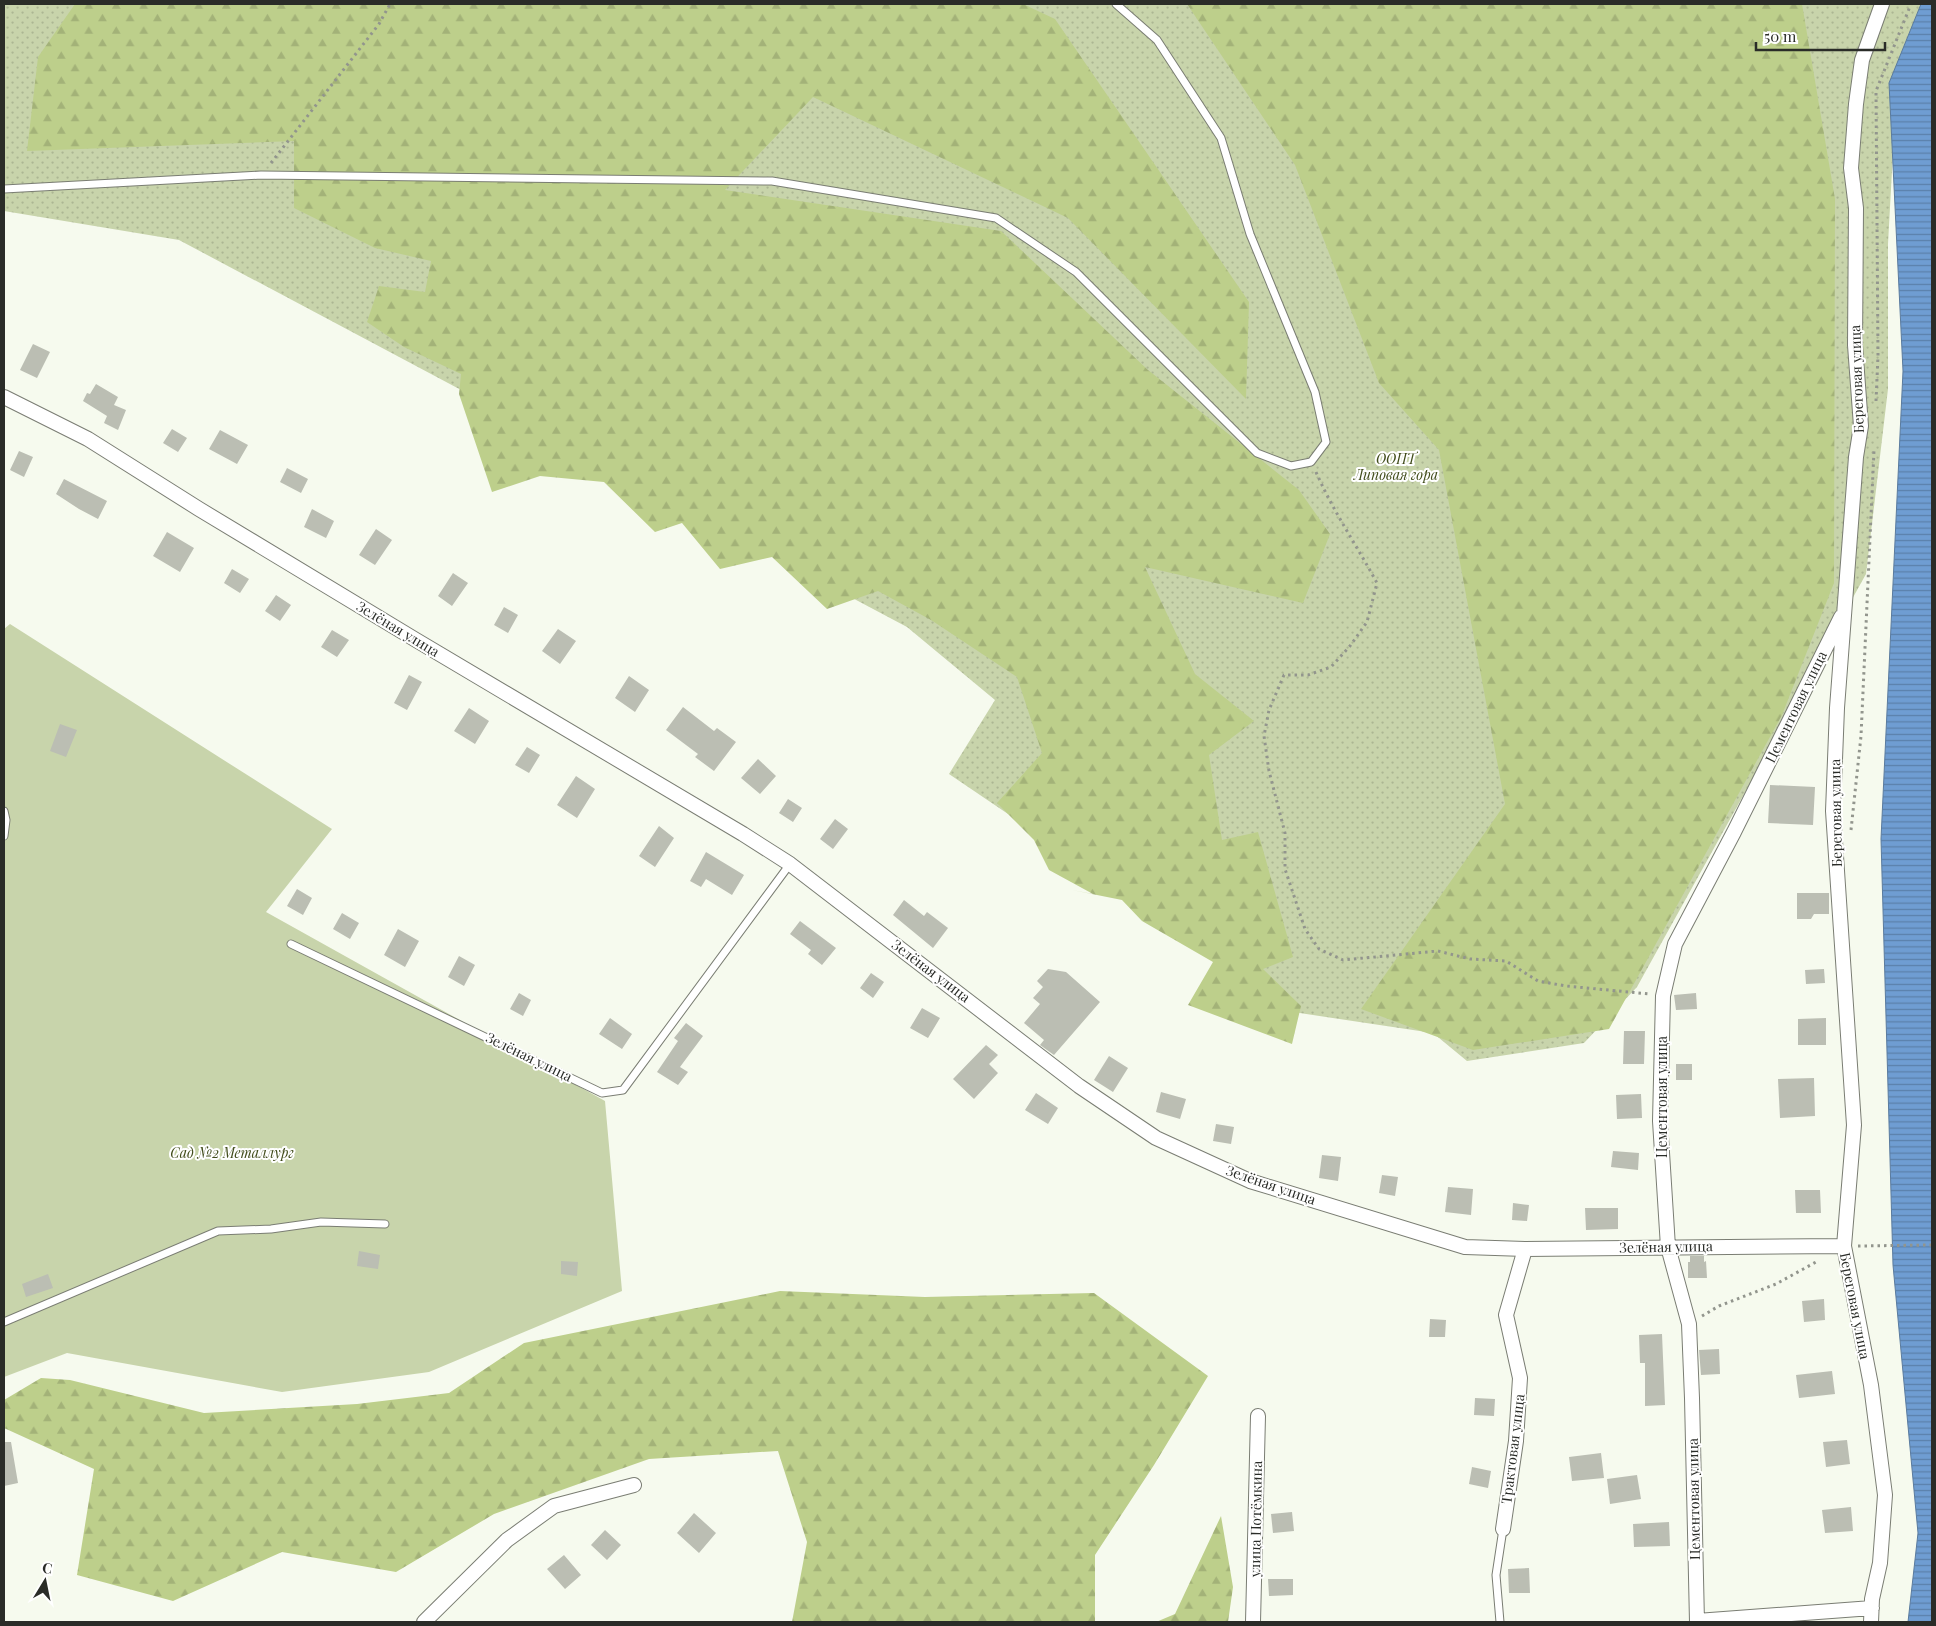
<svg xmlns="http://www.w3.org/2000/svg" width="1936" height="1626" font-family="'Playfair Display',serif">
  <defs>
    <pattern id="grass-dots" width="8" height="8" patternUnits="userSpaceOnUse" patternTransform="scale(1.25)"><rect width="8" height="8" fill="#c8d4ab"/><path d="M2 2h.1M6 6h.1" fill="none" stroke="#acb693" stroke-width="1.8" stroke-linecap="round"/></pattern>
    <pattern id="forest-firs" width="22" height="20" patternUnits="userSpaceOnUse" patternTransform="scale(1.25)"><rect width="22" height="20" fill="#bdcf8b"/><path d="M5 1l3.5 6h-7zM16 11l3.5 6h-7z" fill="#a3b278"/></pattern>
    <pattern id="water-rules" width="6" height="5" patternUnits="userSpaceOnUse" patternTransform="scale(1.25)"><rect width="6" height="5" fill="#6f9dd2"/><path d="M0 2.5h6" fill="none" stroke="#5b80aa"/></pattern>
  </defs>
  <rect width="100%" height="100%" fill="#f6faee"/>
  <!-- grass -->
  <path fill="url(#grass-dots)" d="M4 4H1929L1896 97 1888 244V389L1866 574 1637 987 1584 1043 1467 1061 1433 1033 1199 998 1221 958 949 774 995 700 907 627 179 240 4 211Z"/>
  <!-- forest -->
  <path fill="url(#forest-firs)" d="M75 4H1023L1055 19 1249 302 1246 399 1068 218 813 97 725 190 1001 231 1148 370 1299 490 1330 534 1303 603 1145 567 1195 674 1254 721 1209 755 1222 840 1258 832 1293 957 1263 969 1301 1006 1292 1044 1188 1005 1213 962 1142 921 1122 900 1072 890 1093 894 1049 870 1034 840 997 803 1042 753 1017 677 931 620 878 591 827 609 772 557 720 569 682 523 655 532 604 482 540 476 492 492 459 394 461 374 404 347 367 322 379 286 425 292 431 261 375 248 294 208V141L27 151 38 57Z
    M1187 4H1802L1835 199 1834 583 1782 715 1609 1029 1473 1050 1361 1009 1505 804 1439 450 1379 383 1295 165Z
    M780 1291 925 1297 1094 1293 1208 1376 1154 1465 1095 1555V1622H792L807 1542 778 1451 649 1459 494 1514 396 1572 282 1552 173 1601 77 1575 94 1469 4 1428V1400L41 1378 70 1380 204 1413 357 1404 449 1393 524 1343Z
    M1221 1516 1233 1587 1228 1622H1156L1175 1614Z"/>
  <!-- garden -->
  <path fill="#c8d4ab" d="M10 624 332 829 266 912 605 1101 622 1291 429 1372 282 1392 67 1353 4 1377V629Z"/>
  <!-- water -->
  <path fill="url(#water-rules)" stroke="#5a7b9f" d="M1921 4H1932V1622H1908L1918 1533 1893 1265 1881 839 1903 371 1889 83Z"/>
  <!-- building -->
  <path fill="#bbbeb3" d="M33 344 50 352 37 378 20 370Z
    M96 384 118 397 114 405 126 410 118 430 104 423 107 416 83 401 87 393 90 394Z
    M172 429 187 438 178 452 163 443Z
    M220 430 248 445 237 464 209 449Z
    M19 451 33 457 24 477 10 470Z
    M287 468 308 479 301 493 280 482Z
    M64 479 107 501 98 519 79 509 56 494Z
    M312 509 334 521 326 538 304 527Z
    M376 529 392 540 375 565 359 555Z
    M167 532 194 548 180 572 153 556Z
    M232 569 249 579 240 593 224 583Z
    M453 573 468 583 452 606 438 596Z
    M276 595 291 605 280 621 265 611Z
    M504 607 518 615 508 633 494 625Z
    M558 629 576 641 560 664 542 651Z
    M332 630 349 640 337 657 321 647Z
    M409 675 422 682 407 710 394 703Z
    M629 676 649 690 635 712 615 698Z
    M683 707 714 731 717 728 736 742 714 771 695 757 698 754 666 730Z
    M469 708 489 721 475 744 454 731Z
    M60 724 77 730 66 757 50 751Z
    M527 747 540 755 529 773 515 765Z
    M758 759 776 776 760 794 741 778Z
    M576 776 595 789 577 818 557 805Z
    M1770 785 1815 787 1813 825 1768 823Z
    M788 799 802 808 793 822 779 813Z
    M835 819 848 829 833 849 820 839Z
    M659 826 674 838 655 867 639 856Z
    M706 852 744 875 732 895 706 879 701 887 690 881Z
    M297 889 312 898 303 915 287 906Z
    M1797 893H1829V914H1814L1811 919H1797Z
    M904 900 924 916 927 912 948 928 933 948 893 915Z
    M342 913 359 923 350 939 333 929Z
    M800 921 836 948 822 965 808 954 811 950 790 934Z
    M398 929 419 941 405 967 384 955Z
    M459 956 475 965 464 986 448 977Z
    M1048 969 1066 972 1100 1002 1054 1055 1040 1045 1044 1040 1024 1023 1040 1004 1033 998 1043 987 1037 981Z
    M1824 969 1825 983 1806 984 1805 970Z
    M871 973 884 982 873 998 860 988Z
    M519 993 531 1000 523 1016 510 1009Z
    M1696 993 1697 1009 1676 1010 1674 995Z
    M922 1008 940 1018 928 1038 910 1028Z
    M610 1018 632 1034 622 1049 599 1034Z
    M1826 1018V1045H1798V1019Z
    M686 1023 703 1036 680 1067 688 1072 678 1085 657 1072 678 1041 674 1038Z
    M1624 1031H1645L1644 1064H1623Z
    M986 1045 998 1055 989 1064 998 1073 974 1099 953 1079Z
    M1109 1056 1128 1068 1113 1092 1094 1080Z
    M1676 1064H1692V1080H1676Z
    M1814 1078 1815 1116 1780 1118 1778 1079Z
    M1161 1092 1186 1099 1180 1119 1156 1112Z
    M1036 1093 1058 1108 1048 1124 1025 1110Z
    M1641 1094 1642 1118 1617 1119 1616 1095Z
    M1216 1124 1234 1127 1231 1144 1213 1141Z
    M1613 1151 1639 1153 1638 1170 1611 1167Z
    M1322 1155 1341 1157 1338 1181 1319 1178Z
    M1382 1175 1398 1177 1395 1196 1379 1193Z
    M1448 1187 1473 1189 1471 1215 1445 1212Z
    M1795 1190H1820L1821 1213H1796Z
    M1513 1203 1529 1205 1527 1221 1512 1220Z
    M1585 1208H1618V1229L1586 1230Z
    M359 1251 380 1255 378 1269 357 1266Z
    M1690 1256H1704V1262L1706 1261 1707 1278H1688V1262H1690Z
    M561 1261 578 1262 577 1276 561 1274Z
    M48 1274 53 1288 26 1297 22 1284Z
    M1824 1299 1825 1320 1804 1322 1802 1301Z
    M1430 1319 1446 1320 1445 1337H1429Z
    M1662 1334 1665 1405 1645 1406V1363H1640L1639 1335Z
    M1719 1349 1720 1374 1701 1375 1699 1350Z
    M1832 1371 1835 1394 1799 1398 1796 1375Z
    M1475 1398 1495 1399 1494 1416 1474 1415Z
    M1847 1440 1850 1464 1826 1467 1823 1442Z
    M4 1442H11L18 1483 4 1486Z
    M1601 1453 1604 1478 1572 1481 1569 1457Z
    M1472 1467 1491 1471 1488 1488 1469 1484Z
    M1637 1475 1641 1499 1610 1504 1607 1479Z
    M1851 1507 1853 1531 1825 1533 1822 1510Z
    M1292 1512 1294 1531 1273 1533 1271 1514Z
    M694 1513 716 1533 699 1553 677 1533Z
    M1669 1522 1670 1546 1634 1547 1633 1524Z
    M605 1530 621 1545 607 1560 591 1545Z
    M564 1555 581 1575 565 1589 547 1569Z
    M1529 1568 1530 1593H1509L1508 1569Z
    M1268 1579H1293V1595L1269 1596Z"/>
  <g fill="none" stroke-linecap="round" stroke-linejoin="round">
    <defs>
      <path id="lane" d="M4 189 261 175 772 181 996 218 1076 272 1257 453 1291 466 1311 462 1326 442 1315 392 1250 234 1221 138 1157 40 1116 4
        M4 811 6 820 4 836
        M291 944 602 1093 623 1090 790 864
        M4 1322 218 1231 271 1229 321 1222 385 1224
        M1500 1622 1496 1575 1503 1529"/>
      <path id="street" d="M4 397 88 439 199 509 416 640 743 834 790 864 1079 1086 1156 1138 1250 1181 1465 1247 1525 1249 1844 1246
        M1503 1529 1516 1441 1520 1378 1506 1315 1525 1249
        M1697 1621 1872 1608
        M424 1622 507 1540 554 1506 634 1485
        M1253 1622 1258 1416
        M1697 1622 1692 1398 1689 1324 1668 1247 1660 1121 1663 996 1675 944 1734 832 1841 617
        M1871 1622 1872 1599 1880 1563 1885 1495 1871 1385 1844 1246 1854 1125 1833 811 1837 708 1856 457 1861 426 1855 345 1856 208 1851 168 1856 104 1862 60 1882 4"/>
    </defs>
    <!-- lane casing -->
    <use href="#lane" stroke="#7a7d73" stroke-width="9"/>
    <!-- street casing -->
    <use href="#street" stroke="#7a7d73" stroke-width="16"/>
    <!-- path -->
    <path stroke="#92958d" stroke-width="3" stroke-dasharray="2.5 4" stroke-linecap="butt" d="M271 163 379 24 390 4
      M1876 401 1878 356 1876 91 1911 4
      M1316 472C1333 511 1357 546 1377 583L1367 622 1350 646 1331 667 1308 675H1284L1269 710 1264 736 1269 771 1285 833V869L1305 929 1319 949 1343 960 1438 951 1470 959 1506 961 1538 981 1566 986 1649 994
      M1851 830 1861 736 1874 450
      M1858 1246 1932 1245
      M1702 1316 1719 1306 1776 1284 1816 1262"/>
    <!-- lane -->
    <use href="#lane" stroke="#fff" stroke-width="7"/>
    <!-- street -->
    <use href="#street" stroke="#fff" stroke-width="14"/>
  </g>
  <g text-anchor="middle" stroke-width="4" stroke-linejoin="round" paint-order="stroke">
    <!-- street labels -->
    <g font-size="14" fill="#2a2c28" stroke="#fff">
      <text transform="translate(1857 379) rotate(-92)" y="5">Береговая улица</text>
      <text transform="translate(398 629) rotate(31)" y="5">Зелёная улица</text>
      <text transform="translate(1796 707) rotate(-64)" y="5">Цементовая улица</text>
      <text transform="translate(1836 813) rotate(-91)" y="5">Береговая улица</text>
      <text transform="translate(931 971) rotate(37)" y="5">Зелёная улица</text>
      <text transform="translate(529 1057) rotate(26)" y="5">Зелёная улица</text>
      <text transform="translate(1662 1097) rotate(-90)" y="5">Цементовая улица</text>
      <text transform="translate(1271 1185) rotate(19)" y="5">Зелёная улица</text>
      <text transform="translate(1666 1247) rotate(-1)" y="5">Зелёная улица</text>
      <text transform="translate(1855 1306) rotate(79)" y="5">Береговая улица</text>
      <text transform="translate(1513 1449) rotate(-83)" y="5">Трактовая улица</text>
      <text transform="translate(1694 1499) rotate(-91)" y="5">Цементовая улица</text>
      <text transform="translate(1256 1519) rotate(-89)" y="5">улица Потёмкина</text>
    </g>
    <!-- park labels -->
    <g font-size="14" font-style="italic" fill="#414c1b" stroke="#fff">
      <text x="1396" y="464">ООПТ<tspan x="1396" dy="16">Липовая гора</tspan></text>
      <text x="232" y="1158">Сад №2 Металлург</text>
    </g>
  </g>
  <!-- border -->
  <rect width="1936" height="1626" fill="none" stroke="#2a2c28" stroke-width="10"/>
  <!-- north arrow -->
  <g transform="translate(45 1581) rotate(10)" stroke="#ffffff" stroke-width="4" paint-order="stroke">
  <path d="M0-4L9 19L0 12L-9 19Z" fill="#2a2c28"/>
  <text y="-8" font-size="14" font-weight="bold" text-anchor="middle" fill="#2a2c28">С</text>
  </g>
  <!-- scale -->
  <path d="M1756 42v8h129v-8" fill="none" stroke="#2a2c28" stroke-width="2.5"/>
  <text x="1764" y="42" font-size="15" fill="#2a2c28" stroke="#ffffff" stroke-width="4" paint-order="stroke">50 m</text>
</svg>
